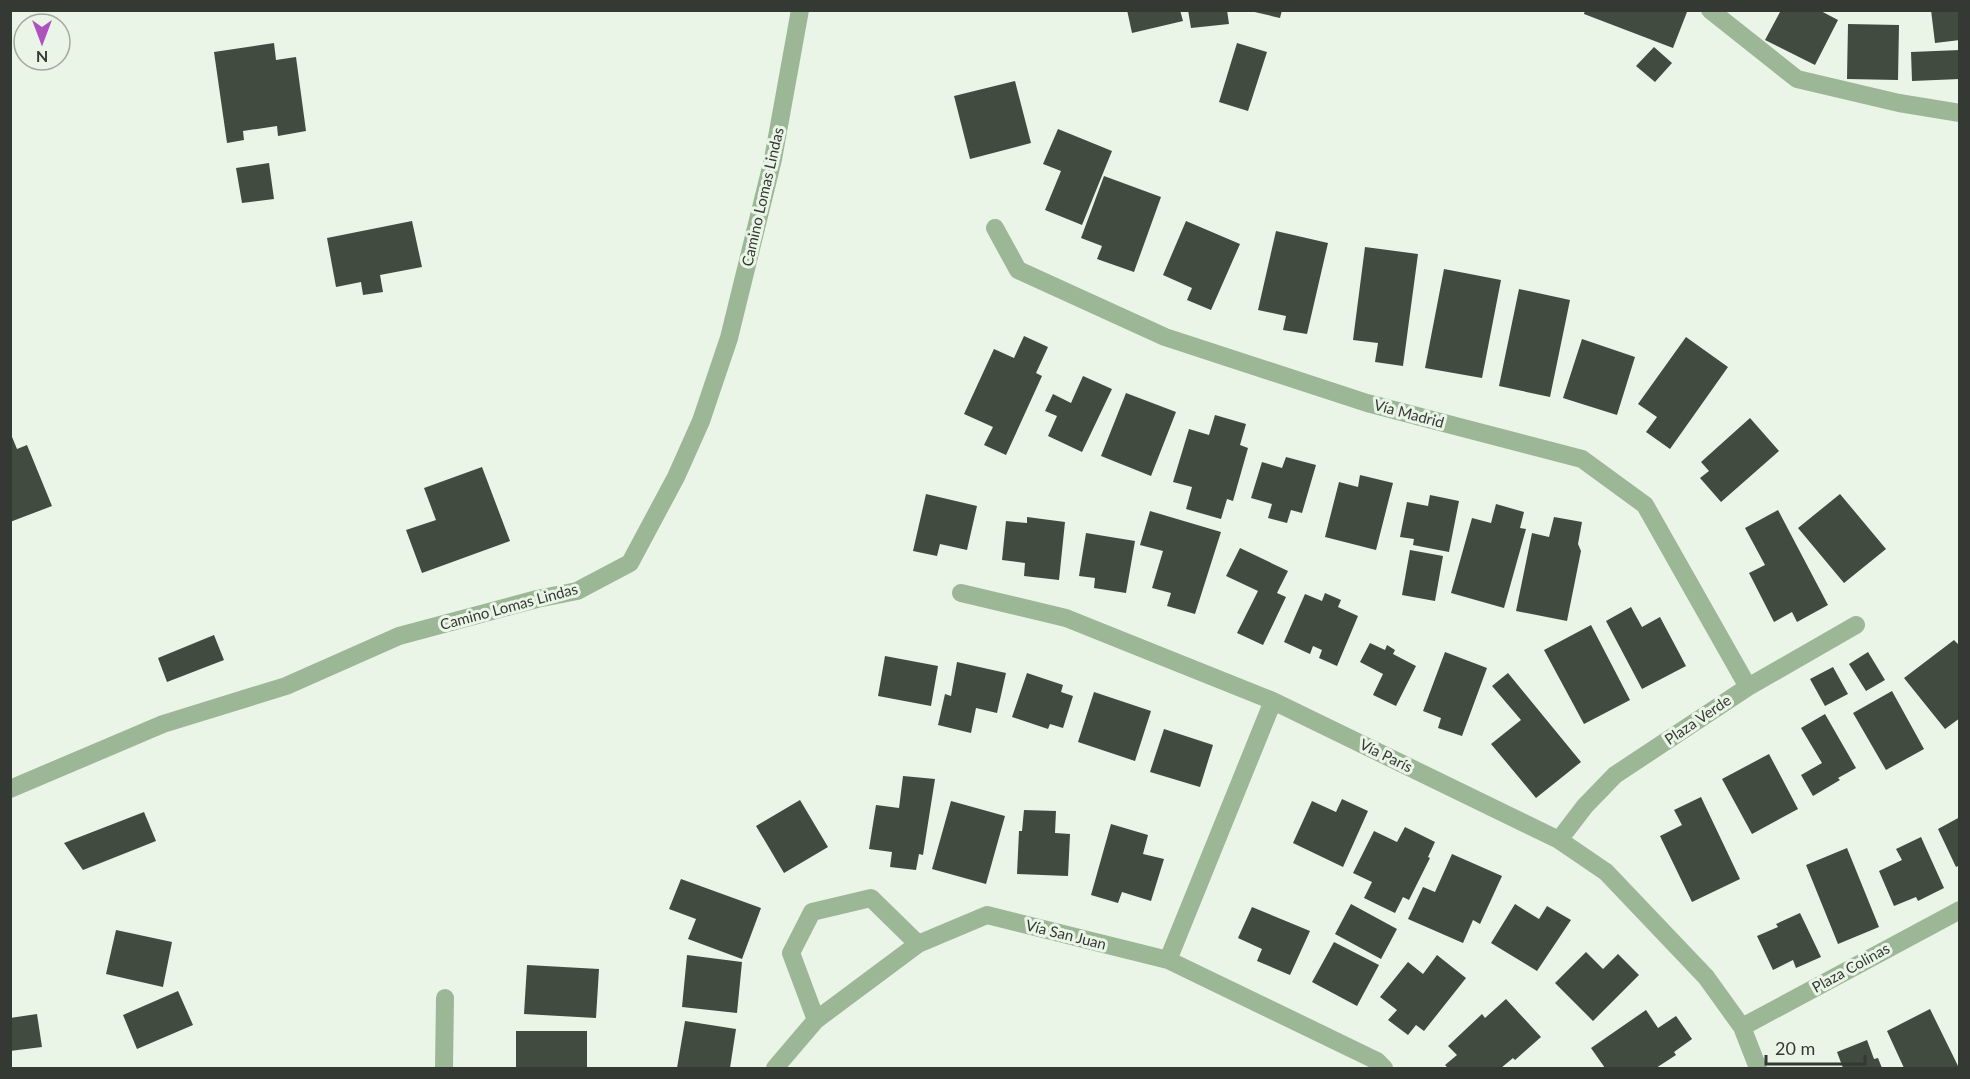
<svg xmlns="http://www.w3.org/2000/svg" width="1970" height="1079" font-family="Lato,sans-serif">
  <rect width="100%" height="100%" fill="#eaf4e7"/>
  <!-- building -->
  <path fill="#424b40" d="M1127 10H1180L1183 21 1132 33Z
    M1188 10H1227L1229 24 1191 28Z
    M1246 10H1282L1280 18Z
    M1585 10H1684L1687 12 1673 48 1584 14Z
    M1781 10H1819L1838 20 1815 65 1765 40Z
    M1931 10H1960V40L1935 43Z
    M1848 24 1899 25 1898 80 1847 79Z
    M274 43 276 60 296 57 306 131 278 136 277 126 243 131 244 140 227 143 214 52Z
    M1237 43 1267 52 1248 111 1219 102Z
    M1654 47 1672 63 1655 82 1636 66Z
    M1960 50V79L1912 81 1911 52Z
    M1015 81 1031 143 970 159 954 96Z
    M1058 129 1112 151 1082 225 1045 210 1061 171 1043 164Z
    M269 163 274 199 242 203 236 168Z
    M1104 176 1161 197 1134 272 1097 259 1102 246 1081 238Z
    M412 221 422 267 380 275 383 292 363 295 361 282 336 287 327 238Z
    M1186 221 1240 244 1211 310 1187 300 1192 288 1163 275Z
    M1276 231 1328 243 1307 334 1283 330 1286 316 1258 310Z
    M1365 247 1418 254 1403 366 1375 362 1378 343 1353 340Z
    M1444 269 1501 280 1482 378 1425 368Z
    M1519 289 1570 300 1550 397 1499 386Z
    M1024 336 1048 347 1036 373 1042 376 1006 455 984 445 993 427 964 414 994 349 1014 358Z
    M1686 337 1728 367 1670 449 1646 432 1657 417 1638 404Z
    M1582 339 1635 357 1617 415 1563 398Z
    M1083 376 1112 389 1082 452 1048 436 1057 416 1045 411 1053 394 1071 403Z
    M1126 393 1176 412 1151 476 1101 456Z
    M1215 415 1246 424 1240 445 1248 448 1233 501 1227 499 1221 519 1186 509 1192 487 1173 482 1189 429 1209 435Z
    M1750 418 1779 451 1721 502 1700 478 1709 471 1701 462Z
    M10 432 17 449 27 445 52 506 10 522Z
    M1286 457 1316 465 1302 513 1291 510 1287 523 1268 518 1272 504 1251 498 1262 462 1282 468Z
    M482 467 510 541 422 573 406 530 436 520 424 488Z
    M1360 475 1393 483 1376 550 1325 537 1339 482 1358 487Z
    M926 494 977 506 967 550 940 544 937 556 913 551Z
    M1840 494 1886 549 1844 583 1798 528Z
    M1430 495 1459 501 1449 552 1413 545 1414 539 1400 537 1407 502 1428 506Z
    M1496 504 1524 512 1520 528 1526 529 1504 608 1451 593 1472 518 1491 523Z
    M1778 510 1828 605 1797 622 1792 612 1774 622 1749 573 1765 565 1745 528Z
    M1150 511 1221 532 1195 614 1167 606 1171 593 1152 588 1163 551 1140 545Z
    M1027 517 1065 522 1059 580 1024 576 1025 563 1002 560 1006 521 1027 523Z
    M1554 517 1582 522 1578 544 1581 551 1567 621 1516 611 1532 533 1549 537Z
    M1086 533 1135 541 1126 593 1094 588 1095 578 1079 576Z
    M1240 548 1288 571 1277 593 1286 597 1263 645 1237 633 1258 591 1226 576Z
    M1410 550 1443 556 1435 601 1402 595Z
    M1325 593 1341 600 1338 607 1358 616 1337 666 1319 658 1322 650 1313 646 1310 654 1284 642 1305 594 1322 601Z
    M1631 607 1642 627 1660 617 1686 666 1642 689 1606 621Z
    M1591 625 1630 700 1584 724 1544 650Z
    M214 635 224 660 167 682 158 658Z
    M1954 640 1960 646V718L1945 729 1904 678Z
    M1370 643 1385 650 1387 645 1395 650 1393 654 1416 666 1396 706 1373 695 1383 674 1360 662Z
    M1445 652 1487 668 1462 736 1438 728 1441 718 1423 711Z
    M1868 652 1885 680 1866 691 1849 664Z
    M885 656 938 666 931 706 878 696Z
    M957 662 1006 673 997 713 976 708 971 733 938 725 945 694 951 696Z
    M1833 667 1848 694 1825 706 1810 679Z
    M1027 673 1063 685 1061 692 1073 696 1063 728 1050 724 1048 729 1012 717Z
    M1508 673 1581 762 1536 798 1491 744 1521 720 1492 686Z
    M1892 691 1924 749 1886 770 1853 713Z
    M1094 692 1151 711 1135 761 1078 742Z
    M1825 714 1856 768 1838 778 1840 780 1813 796 1801 775 1822 763 1801 728Z
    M1164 729 1213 745 1200 787 1150 772Z
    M1769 754 1798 809 1752 834 1722 779Z
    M903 776 935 779 923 855 919 854 916 870 890 867 892 852 869 849 876 805 899 808Z
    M1701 797 1740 879 1692 902 1660 836 1682 825 1674 810Z
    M1342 799 1368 811 1343 867 1293 843 1312 801 1336 812Z
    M800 800 828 847 784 873 756 826Z
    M951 801 1005 816 986 884 932 869Z
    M1024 810 1056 811 1055 833 1070 834 1068 876 1017 874 1019 831H1022Z
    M144 812 156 841 83 870 64 843Z
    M1960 817V865L1956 867 1938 829Z
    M1111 824 1148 835 1143 854 1164 859 1151 901 1122 892 1118 903 1091 895Z
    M1405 827 1435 842 1428 857 1430 858 1409 900 1403 897 1395 913 1364 898 1372 882 1353 873 1374 831 1397 842Z
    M1921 837 1944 888 1918 901 1916 897 1894 906 1879 871 1902 860 1896 849Z
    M1847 848 1879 927 1838 944 1806 865Z
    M1452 854 1502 876 1480 924 1473 920 1463 943 1408 919 1423 887 1435 892Z
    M681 879 761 908 742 959 688 939 696 919 669 909Z
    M1351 904 1397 929 1381 959 1335 934Z
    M1515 904 1539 919 1547 906 1571 920 1537 971 1491 943Z
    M1252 907 1310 931 1290 975 1257 961 1262 949 1238 938Z
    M1800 913 1821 957 1796 968 1793 960 1773 970 1757 936 1778 927 1776 924Z
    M116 930 172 942 163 987 106 974Z
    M1334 942 1379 965 1357 1006 1312 982Z
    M1586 952 1603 969 1618 954 1639 975 1593 1021 1555 983Z
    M687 955 742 962 737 1013 682 1007Z
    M1437 955 1466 978 1424 1031 1416 1025 1408 1035 1388 1020 1397 1010 1380 997 1408 962 1423 974Z
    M527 965 599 969 596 1018 524 1014Z
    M178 991 193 1025 137 1049 123 1015Z
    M1506 999 1541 1037 1515 1060 1513 1058 1501 1068H1448L1445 1065 1457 1055 1448 1046 1482 1014 1485 1018Z
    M1930 1009 1959 1068H1904L1887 1031Z
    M1646 1010 1658 1028 1676 1016 1692 1039 1674 1052 1676 1055 1656 1068H1605L1591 1048Z
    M37 1014 42 1047 10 1051V1018Z
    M685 1021 736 1029 730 1068H677Z
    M516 1031H587V1068H516Z
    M1867 1040 1874 1059 1878 1058 1882 1068H1843L1837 1052Z"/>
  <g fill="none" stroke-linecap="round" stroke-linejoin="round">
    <!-- minor -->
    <path stroke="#9cb796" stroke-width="18" d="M1710 10 1797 79 1899 103 1960 113
      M995 228 1018 270 1165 337 1367 403 1582 459 1645 505 1748 687
      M961 593 1066 618 1273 701 1559 840 1606 872 1706 977 1742 1027 1758 1068
      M10 789 163 724 286 686 399 636 537 599 577 591 630 563 676 477 701 421 729 338 773 159 800 10
      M1559 840 1585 806 1615 775 1748 687 1856 625
      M1168 960 1273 701
      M816 1020 791 953 812 912 871 898 918 944
      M1742 1027 1960 910
      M444 1068 445 998
      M775 1068 816 1020 918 944 987 915 1168 960 1377 1061 1384 1068"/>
  </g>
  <g text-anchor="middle" stroke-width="6" stroke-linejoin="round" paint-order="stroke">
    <!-- street labels -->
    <g font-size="15" fill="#353934" stroke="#eaf4e7">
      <text transform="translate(763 197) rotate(-77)" y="5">Camino Lomas Lindas</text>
      <text transform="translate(1409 414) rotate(15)" y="5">Vía Madrid</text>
      <text transform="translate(509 607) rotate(-15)" y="5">Camino Lomas Lindas</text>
      <text transform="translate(1698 720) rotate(-34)" y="5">Plaza Verde</text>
      <text transform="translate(1386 756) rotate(26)" y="5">Vía París</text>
      <text transform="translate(1066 935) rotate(14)" y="5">Vía San Juan</text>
      <text transform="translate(1851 968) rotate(-29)" y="5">Plaza Colinas</text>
    </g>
  </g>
  <!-- border -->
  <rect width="1970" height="1079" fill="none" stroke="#353934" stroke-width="24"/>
  <!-- north arrow -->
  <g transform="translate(42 42) rotate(180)"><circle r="28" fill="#eaf4e7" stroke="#a2a99f" stroke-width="1.5"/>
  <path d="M0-4.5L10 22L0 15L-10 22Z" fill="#ac53bf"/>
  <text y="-9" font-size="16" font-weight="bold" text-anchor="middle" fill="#353934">N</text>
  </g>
  <!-- scale -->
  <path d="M1766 1055v9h99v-9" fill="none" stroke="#353934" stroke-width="3"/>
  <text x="1775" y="1055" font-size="18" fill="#353934" stroke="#eaf4e7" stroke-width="4.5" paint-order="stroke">20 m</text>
</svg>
